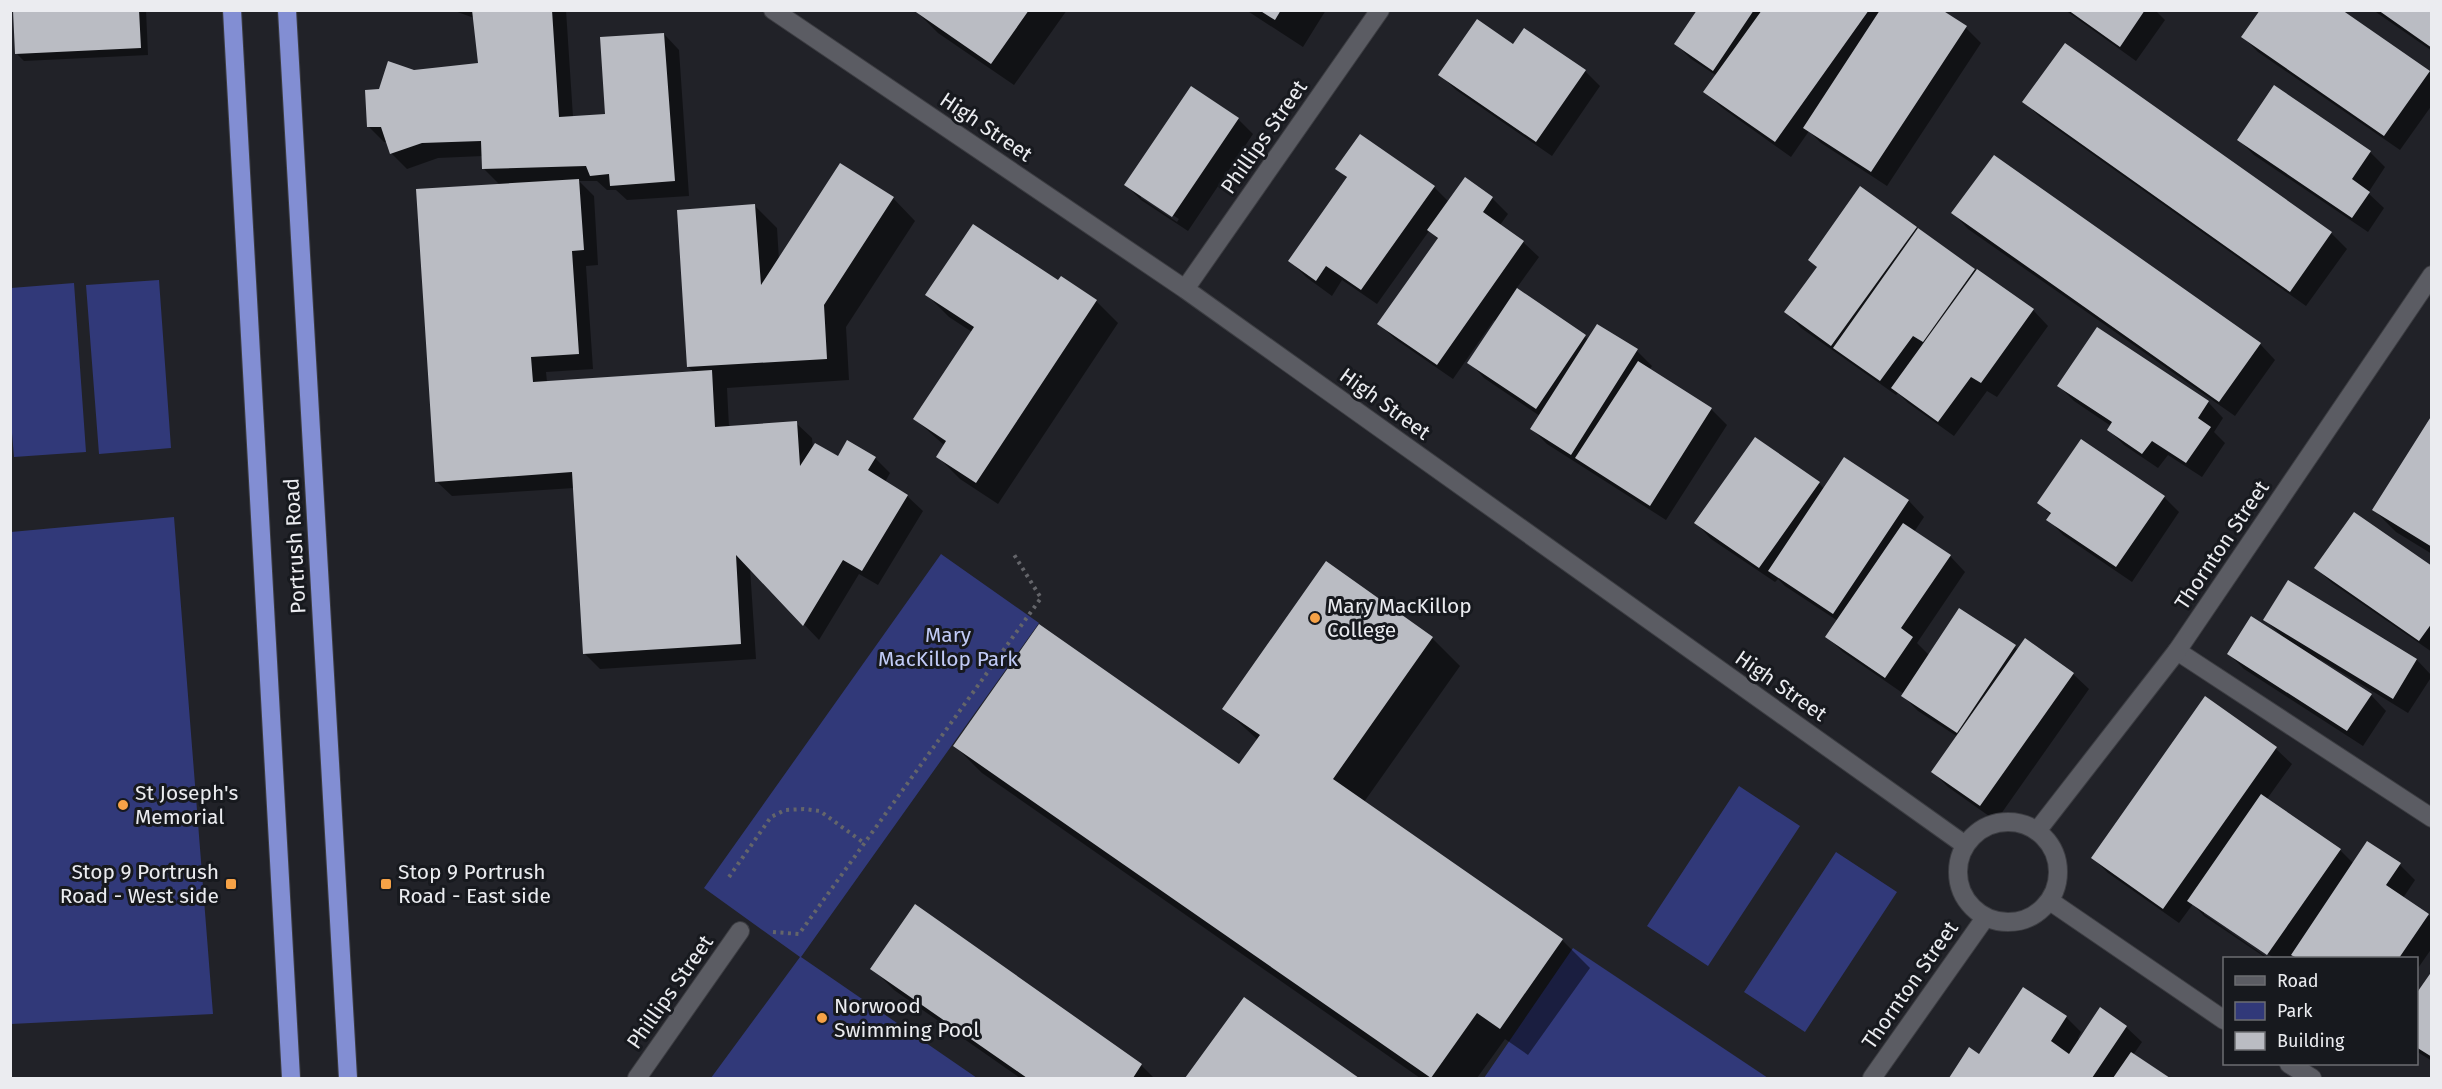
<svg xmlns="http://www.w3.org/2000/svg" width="2442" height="1089" font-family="'Fira Sans',sans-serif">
  <rect width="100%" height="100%" fill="#212228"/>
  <!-- green -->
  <path fill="#313979" d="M159 280 171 448 99 454 86 285Z
    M74 283 86 452 14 457 10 409 11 288Z
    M174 517 213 1014 11 1024V532Z
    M941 554 1039 623 801 957 977 1078H711L800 957 704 888Z
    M1739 786 1800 826 1708 966 1647 926Z
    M1836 852 1897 892 1805 1032 1744 992Z
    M1573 948 1768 1078H1484Z"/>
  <!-- shadow -->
  <path fill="#0007" fill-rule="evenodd" d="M14 10H146L148 55 24 61 17 54Z
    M452 10H566L573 117 606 115 664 34 679 50 689 196 627 200 616 190H607L597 181H579L594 196 598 265 586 266 593 369 546 372 547 382 694 372 688 367 755 206 777 228 779 260 893 198 915 221 846 327 849 380 727 388 729 427 796 423 812 438 813 449 838 458H875L890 473 885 482 907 496 923 511 878 585 859 574 819 640 750 568 756 659 600 669 584 653 574 488 452 496 436 481 500 185 483 168V156L438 158 407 169 391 153 387 142H384L368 126 380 90 414 71 480 64 474 18Z
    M1067 10 1014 85 938 33 916 11Z
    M1246 10H1326L1303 47Z
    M1698 10H1939L1966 28 1981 43 1887 186 1821 143 1809 131 1791 157 1721 107 1705 92 1717 76 1691 59 1676 44Z
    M2065 10H2155L2165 20 2136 61Z
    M2373 10H2432V51Z
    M2243 37 2429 72 2432 75V105L2400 150 2258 52Z
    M1513 46 1585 71 1600 86 1552 156 1456 90 1440 75Z
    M2065 46 2331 233 2347 249 2306 306 2040 117 2024 102Z
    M1238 119 1253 134 1188 231 1141 200 1126 185ZM1141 195 1179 219 1177 222 1141 198Z
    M2239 140 2370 152 2385 167 2368 193 2384 208 2368 232 2254 155Z
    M1337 168 1434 187 1449 202 1465 179 1492 198 1508 214 1500 225 1523 242 1539 257 1516 289 1589 340 1637 351 1652 366 1649 370 1711 409 1727 425 1666 520 1547 444 1532 429 1540 416 1484 378 1469 362 1496 322 1494 320 1453 379 1395 339 1379 324 1439 240 1429 231 1377 304 1342 280 1332 296 1306 277 1290 261 1348 179Z
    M1861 189 2033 310 2048 326 1997 397 1987 391 1954 436 1908 403 1898 393 1896 395 1801 328 1786 312 1818 268 1810 260Z
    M1953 213 2260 344 2275 360 2235 416 1968 229Z
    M1061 278 1096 301 1118 323 998 504 960 479 938 457 945 446 915 419 972 332 949 317 927 295 1058 282Z
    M2059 386 2208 402 2223 418 2214 432 2225 443 2202 477 2168 455 2158 468 2124 445 2109 430 2111 426 2074 401Z
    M2431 418 2432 554 2396 532 2374 510Z
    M1844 459 1909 501 1924 517 1914 532 1950 556 1965 572 1917 643 1929 655 2015 647 2018 650 2073 674 2089 689 1996 821 1948 787 1933 772 1958 737 1918 711 1903 696 1904 694 1843 652 1827 637 1838 621 1785 586 1778 579 1775 582 1711 539 1696 523 1819 483 1824 489Z
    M2164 497 2179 512 2132 582 2063 535 2048 519 2051 515 2039 503Z
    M1326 563 1432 638 1460 666 1364 802 1562 940 1590 968 1528 1055 1505 1039 1477 1078H1420L982 773 955 746 1240 766 1258 740 1224 709Z
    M2316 568H2432V652L2332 583Z
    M2265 620 2417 660 2432 676 2408 713 2320 659 2318 661 2371 695 2386 711 2363 746 2244 669 2229 654 2281 635Z
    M2205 699 2276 749 2292 764 2267 799 2340 850 2354 864 2368 843 2400 865 2415 880 2403 898 2432 918V948L2416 971V958H2297L2293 955 2290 958H2274L2204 911V914L2268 958H2266L2204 916 2193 904 2179 923 2108 873 2093 858Z
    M915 906 1142 1066 1154 1078H1020L894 990 872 968Z
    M2432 974V1061L2416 1051V997Z
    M1244 999 1357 1078H1187Z
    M2066 1017 2081 1032 2078 1038 2080 1040 2126 1027 2142 1042 2133 1055 2168 1078H1951L1970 1049 1979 1056Z"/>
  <!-- building -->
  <path fill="#babcc3" d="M13 10H139L141 48 15 54Z
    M472 10H552L559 117 605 114 600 37 664 33 675 181 610 186 609 174 590 176 586 166 482 169 481 141 422 143 390 154 381 127H367L365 90 379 89 388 61 414 70 478 63Z
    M913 10H1029L991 64Z
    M1259 10H1281L1275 20Z
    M1697 10H1754L1713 71 1674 44Z
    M1762 10H1869L1775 142 1703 92Z
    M1880 10H1942L1967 26 1871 172 1803 128Z
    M2068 10H2145L2120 47Z
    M2260 10H2342L2430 71 2384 136 2241 37Z
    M2378 10H2432V48Z
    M1477 19 1513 44 1524 28 1586 70 1536 142 1438 75Z
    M2065 43 2332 232 2290 292 2022 102Z
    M2274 85 2371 151 2352 179 2370 192 2352 218 2237 140Z
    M1191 86 1239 118 1172 217 1124 185Z
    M1360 134 1435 186 1361 290 1326 266 1316 281 1288 261 1347 177 1335 169Z
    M1994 155 2261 343 2219 402 1951 213Z
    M840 163 894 197 824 305 827 359 687 367 677 210 755 204 761 285Z
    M1465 177 1493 197 1483 212 1524 241 1437 365 1377 324 1438 238 1427 230Z
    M579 179 584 250 572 251 579 354 531 357 533 382 712 370 715 427 797 421 800 466 815 443 838 456 847 440 876 457 868 470 908 495 862 571 843 560 803 626 736 555 741 644 583 654 572 472 435 482 416 189Z
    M1860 186 1917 227 1831 346 1784 312 1817 267 1808 260Z
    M973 224 1058 280 1061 276 1097 300 976 483 936 457 946 441 913 419 974 327 925 295Z
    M1918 228 1975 269 1923 342 1913 336 1880 381 1833 348Z
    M1977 269 2034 309 1981 383 1971 377 1938 422 1891 388Z
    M1517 288 1586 335 1536 409 1467 363Z
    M1597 324 1638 349 1571 455 1530 429Z
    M2097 327 2209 401 2198 418 2211 427 2186 463 2152 441 2142 454 2107 430 2112 422 2057 386Z
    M1638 361 1712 408 1650 506 1575 458Z
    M2432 415V547L2372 510Z
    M1755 437 1820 482 1759 568 1694 523Z
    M2081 439 2165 496 2116 567 2046 520 2051 513 2037 503Z
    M1844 457 1909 500 1833 614 1768 571Z
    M2354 512 2432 566V623L2419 641 2314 568Z
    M1903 523 1951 555 1901 628 1913 637 1885 678 1825 637Z
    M1326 561 1433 637 1333 779 1563 939 1500 1029 1477 1013 1431 1078 953 746 1039 624 1239 764 1260 735 1222 709Z
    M2288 580 2417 659 2393 699 2263 620Z
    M1959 608 2016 645 1957 733 1901 696Z
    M2251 616 2372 694 2347 731 2227 654Z
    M2025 638 2074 673 1980 806 1931 772Z
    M2205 696 2277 747 2163 909 2091 858Z
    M2261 794 2341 849 2267 955 2187 901Z
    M2367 841 2401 863 2386 885 2429 914 2399 958H2297L2291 955Z
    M915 904 1142 1064 1133 1078H1027L870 969Z
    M2432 971V1057L2416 1047V994Z
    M2023 987 2067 1016 2051 1041 2069 1054 2100 1007 2127 1026 2092 1078H1949L1969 1047 1979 1054Z
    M1244 997 1359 1078H1185Z
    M2131 1052 2170 1078H2113Z"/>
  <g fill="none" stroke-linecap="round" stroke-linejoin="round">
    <defs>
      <path id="service" d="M2177 651 2432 818"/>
      <path id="minor" d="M773 10 1185 289 1965 845
        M1185 289 1380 10
        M1958 872a50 50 0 1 1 100 0a50 50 0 1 1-100 0Z
        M2037 831 2177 651 2432 275
        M2050 901 2224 1020
        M2289 1064 2312 1078
        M637 1078 740 931
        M1872 1078 1985 918"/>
      <path id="trunk" d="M232 10 291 1078
        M287 10 348 1078"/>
    </defs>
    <!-- service casing -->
    <use href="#service" stroke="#3c3d42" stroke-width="20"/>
    <!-- minor casing -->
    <use href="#minor" stroke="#3c3d42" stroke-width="20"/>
    <!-- trunk casing -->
    <use href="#trunk" stroke="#3c3d42" stroke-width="20"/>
    <!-- path -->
    <path stroke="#64656a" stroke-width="4" stroke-dasharray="3 4.5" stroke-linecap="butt" d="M729 877 771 817 785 810 804 809 820 811 864 843
      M773 932 799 934 1041 598 1013 553"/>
    <!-- service -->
    <use href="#service" stroke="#5b5c63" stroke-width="18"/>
    <!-- minor -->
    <use href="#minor" stroke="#5b5c63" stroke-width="18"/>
    <!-- trunk -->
    <use href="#trunk" stroke="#828ed3" stroke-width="18"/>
  </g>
  <!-- markers -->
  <g fill="#f6a247" stroke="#17191e" stroke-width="2">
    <circle cx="1315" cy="618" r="6"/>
    <circle cx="123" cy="805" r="6"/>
    <rect x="225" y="878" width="12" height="12" rx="3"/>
    <rect x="380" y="878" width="12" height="12" rx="3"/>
    <circle cx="822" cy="1018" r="6"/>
  </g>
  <g text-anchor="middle" stroke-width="6" stroke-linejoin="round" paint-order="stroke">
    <!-- street labels -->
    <g font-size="21" fill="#ebecf0" stroke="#17191e">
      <text transform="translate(986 127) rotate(34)" y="7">High Street</text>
      <text transform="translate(1264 137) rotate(-55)" y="7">Phillips Street</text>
      <text transform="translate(1385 404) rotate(36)" y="7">High Street</text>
      <text transform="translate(2222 545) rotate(-56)" y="7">Thornton Street</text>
      <text transform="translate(295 546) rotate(-93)" y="7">Portrush Road</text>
      <text transform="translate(1781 686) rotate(35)" y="7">High Street</text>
      <text transform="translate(1910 985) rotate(-55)" y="7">Thornton Street</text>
      <text transform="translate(670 992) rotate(-55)" y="7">Phillips Street</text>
    </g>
    <!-- poi labels -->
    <g font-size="21" fill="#ebecf0" stroke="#17191e" text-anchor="start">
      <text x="1327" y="613">Mary MacKillop<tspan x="1327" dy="24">College</tspan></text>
      <text x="135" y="800">St Joseph's<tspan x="135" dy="24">Memorial</tspan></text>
      <text x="219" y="879" text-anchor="end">Stop 9 Portrush<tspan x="219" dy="24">Road - West side</tspan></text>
      <text x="398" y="879">Stop 9 Portrush<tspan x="398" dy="24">Road - East side</tspan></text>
      <text x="834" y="1013">Norwood<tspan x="834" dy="24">Swimming Pool</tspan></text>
    </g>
    <!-- park labels -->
    <g font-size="21" fill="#c1cbf6" stroke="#17191e">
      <text x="948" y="642">Mary<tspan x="948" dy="24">MacKillop Park</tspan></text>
    </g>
  </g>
  <!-- border -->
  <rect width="2442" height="1089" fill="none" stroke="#ebecf0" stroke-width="24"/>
  <!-- legend -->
  <rect x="2223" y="957" width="195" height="108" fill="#17191e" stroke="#6c6d72" stroke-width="1.5"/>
  <rect x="2235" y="976" width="30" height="9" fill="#5b5c63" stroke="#6c6d72" stroke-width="1.5"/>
  <text x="2277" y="987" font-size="18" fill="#ebecf0">Road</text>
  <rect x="2235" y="1002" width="30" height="18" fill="#313979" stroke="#6c6d72" stroke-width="1.5"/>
  <text x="2277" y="1017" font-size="18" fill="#ebecf0">Park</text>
  <rect x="2235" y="1032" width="30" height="18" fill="#babcc3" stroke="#6c6d72" stroke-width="1.5"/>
  <text x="2277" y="1047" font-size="18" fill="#ebecf0">Building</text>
</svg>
